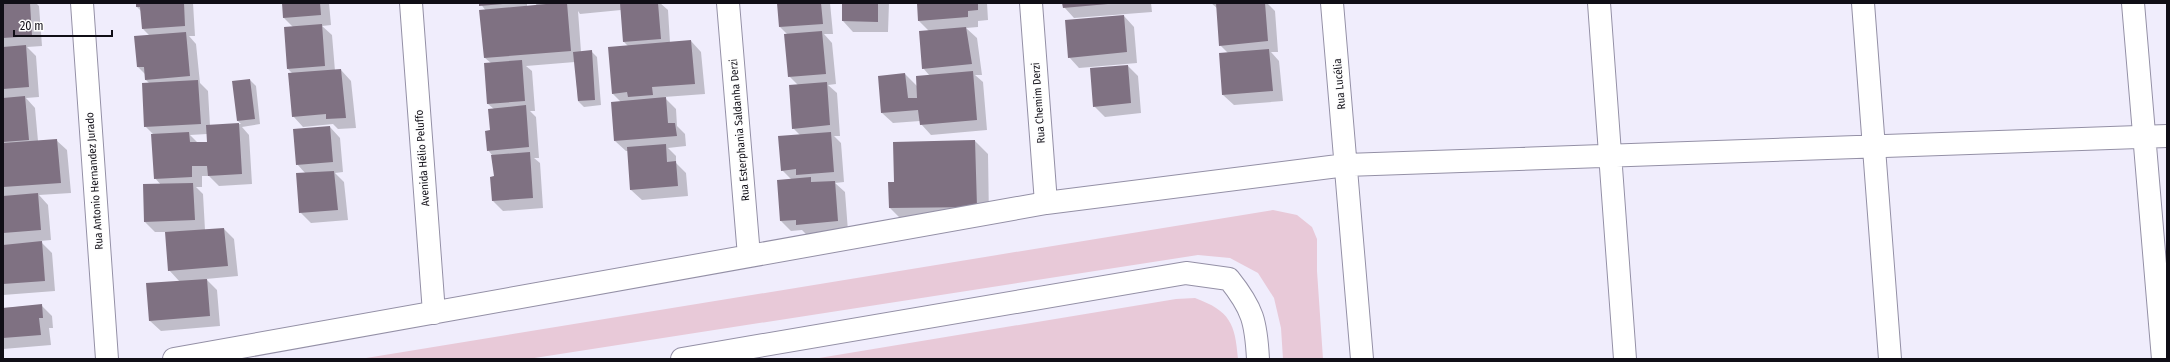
<svg xmlns="http://www.w3.org/2000/svg" width="2170" height="362" font-family="'Fira Sans Condensed',sans-serif">
  <rect width="100%" height="100%" fill="#f0edfc"/>
  <!-- green -->
  <path fill="#e8c9d8" d="M1273 210 1297 215 1312 227 1317 239V271L1323 359H1283L1281 328 1274 298 1258 273 1230 258 1198 255 528 359H360Z
    M1195 298C1230 311 1235 323 1238 359H813L1176 299Z"/>
  <!-- shadow -->
  <path fill="#0003" fill-rule="evenodd" d="M3 3H36L39 6 42 46 27 47 36 56 39 97 26 98 35 108 38 141 56 140 67 150 71 193 39 195 48 205 51 240 40 241 52 253 55 291 3 295Z
    M137 3H193L195 36H189L196 44 200 83 208 91 210 126 241 124 238 121 250 80 256 86 260 124 242 127 249 135 252 184 219 186 209 176H202V187H196L203 194 205 230 224 229 234 239 238 276 206 279 217 290 220 326 161 331 150 321 147 284 180 282 169 270 166 232H155L145 222 161 185 155 178 154 135 145 126 150 84 146 80V75L138 67 135 37 150 36 143 29 141 11 137 7ZM207 134 208 142 198 143 190 135Z
    M283 3H329L331 25 322 26 332 35 335 71 341 70 351 81 356 128 338 129 333 124 303 127 293 116V74L288 69 293 27 284 18Z
    M480 3H527V8L538 7 535 3H660L668 10 670 43 691 41 701 52 705 94 664 97 676 109 677 126 685 134 686 146 668 148 676 156V163L686 173 688 196 642 200 631 190 628 151H626L615 141 621 102 612 93 629 47 624 42 621 10 580 14 578 11 581 52 591 51 597 57 601 105 584 107 578 101 575 62 526 66 532 71 535 111H530L536 117 539 158H534L540 163 543 208 503 211 493 201 495 177 492 155 488 150 494 109 488 104 491 63 485 58 486 11Z
    M778 3H830L833 34H824L832 43 836 84 828 85 837 93 840 136H834L841 143 844 182 835 183 845 192 848 231 807 235 802 230 791 231 781 221 792 180 782 170 800 135 793 128 798 85 789 76 788 35 780 27Z
    M843 3H889L888 32H853L843 21Z
    M918 3H987L988 20 978 21V27L966 28 977 38 982 75H975L983 82 987 130 931 135 921 124 920 121 893 123 882 113 905 74 918 87 930 76 923 68 929 31 919 21Z
    M1063 3H1151L1152 12 1074 18 1064 7Z
    M1211 3H1274L1268 4 1275 11 1278 52H1271L1279 61 1283 101 1234 105 1223 95 1229 54 1220 45 1217 8Z
    M1124 16 1134 27 1137 63 1079 68 1069 57Z
    M1128 66 1138 76 1141 113 1105 117 1094 106Z
    M330 127 340 138 343 172 335 173 344 182 348 220 311 223 300 212 306 174 297 164Z
    M975 141 988 154 989 219 903 221 890 208 895 183Z
    M41 305 52 316 53 328H49L51 345 3 349V308Z"/>
  <!-- building -->
  <path fill="#7f7182" d="M3 3H30L32 36 3 38Z
    M136 3H184L185 26 142 29 140 7H136Z
    M282 3H320L321 15 283 18Z
    M479 3H503V4L479 6Z
    M557 3H567L571 51 484 58 479 10Z
    M620 3H658L661 39 623 42Z
    M777 3H821L823 24 779 27Z
    M842 3H878V22L842 21Z
    M917 3H978V10L968 11V17L918 21Z
    M1062 3H1108V4L1063 8Z
    M1216 3H1265L1268 41 1219 46Z
    M1124 15 1127 52 1068 58 1065 20Z
    M322 24 325 66 287 69 284 27Z
    M966 27 972 64 922 69 919 31Z
    M822 31 826 74 788 77 784 34Z
    M186 32 190 76 145 80 144 67H137L134 36Z
    M691 40 695 84 652 87 653 95 628 97 627 92 612 94 608 47Z
    M26 45 29 87 3 89V47Z
    M1269 49 1273 91 1222 95 1219 53Z
    M592 50 595 100 578 101 573 52Z
    M522 60 525 101 487 104 484 63Z
    M1128 65 1131 103 1093 107 1090 68Z
    M341 69 346 118 326 119V114L292 117 288 73Z
    M973 71 977 120 920 125 918 110 881 113 878 76 905 73 908 98H917L916 76Z
    M250 79 255 119 237 121 232 81Z
    M198 80 201 124 144 127 142 83Z
    M827 82 830 125 792 129 789 85Z
    M25 96 29 140 3 142V98Z
    M666 97 668 123H675L677 136 614 141 611 102Z
    M526 105 529 147 487 151 485 131 490 130 488 109Z
    M239 123 242 174 208 176 207 166H192V177L154 179 151 134 189 132 190 142H207L206 125Z
    M330 126 333 162 296 165 293 129Z
    M831 132 834 172 796 175V169L781 171 778 136Z
    M57 139 61 183 3 187V143Z
    M975 140 977 207 889 208 888 182H894L893 142Z
    M666 144 667 162 676 161 678 186 630 190 627 147Z
    M530 152 533 198 492 201 490 177 494 176 491 155Z
    M334 171 338 210 299 213 296 173Z
    M811 177V182L835 181 838 221 796 225V220L780 221 777 180Z
    M193 183 195 220 144 222 143 184Z
    M38 193 41 230 3 233V196Z
    M224 228 228 266 168 271 165 232Z
    M42 241 45 281 3 284V245Z
    M207 279 210 316 149 321 146 283Z
    M42 304 43 318H39L41 335 3 338V308Z"/>
  <g fill="none" stroke-linecap="round" stroke-linejoin="round">
    <defs>
      <path id="street" d="M82 3 107 359
        M411 3 434 313
        M728 3 749 256
        M1031 3 1046 203
        M1332 3 1362 359
        M1599 3 1625 359
        M1863 3 1890 359
        M2133 3 2163 359
        M174 359 1046 203 1346 165 2167 136
        M682 359 1186 273 1229 279C1253 309 1256 322 1258 359"/>
    </defs>
    <!-- street casing -->
    <use href="#street" stroke="#9490a6" stroke-width="24"/>
    <!-- street -->
    <use href="#street" stroke="#fff" stroke-width="22"/>
  </g>
  <g text-anchor="middle" stroke-width="3" stroke-linejoin="round" paint-order="stroke">
    <!-- street labels -->
    <g font-size="11" fill="#100e16" stroke="#fdfdfd">
      <text transform="translate(1339 84) rotate(-95)" y="4">Rua Lucélia</text>
      <text transform="translate(1038 103) rotate(-94)" y="4">Rua Chemim Derzi</text>
      <text transform="translate(739 130) rotate(-95)" y="4">Rua Esterphania Saldanha Derzi</text>
      <text transform="translate(422 158) rotate(-94)" y="4">Avenida Hélio Peluffo</text>
      <text transform="translate(94 181) rotate(-94)" y="4">Rua Antonio Hernandez Jurado</text>
    </g>
  </g>
  <!-- border -->
  <rect width="2170" height="362" fill="none" stroke="#100e16" stroke-width="8"/>
  <!-- scale -->
  <path d="M14 30v6h98v-6" fill="none" stroke="#100e16" stroke-width="2"/>
  <text x="20" y="30" font-size="12" fill="#100e16" stroke="#fdfdfd" stroke-width="3" paint-order="stroke">20 m</text>
</svg>
